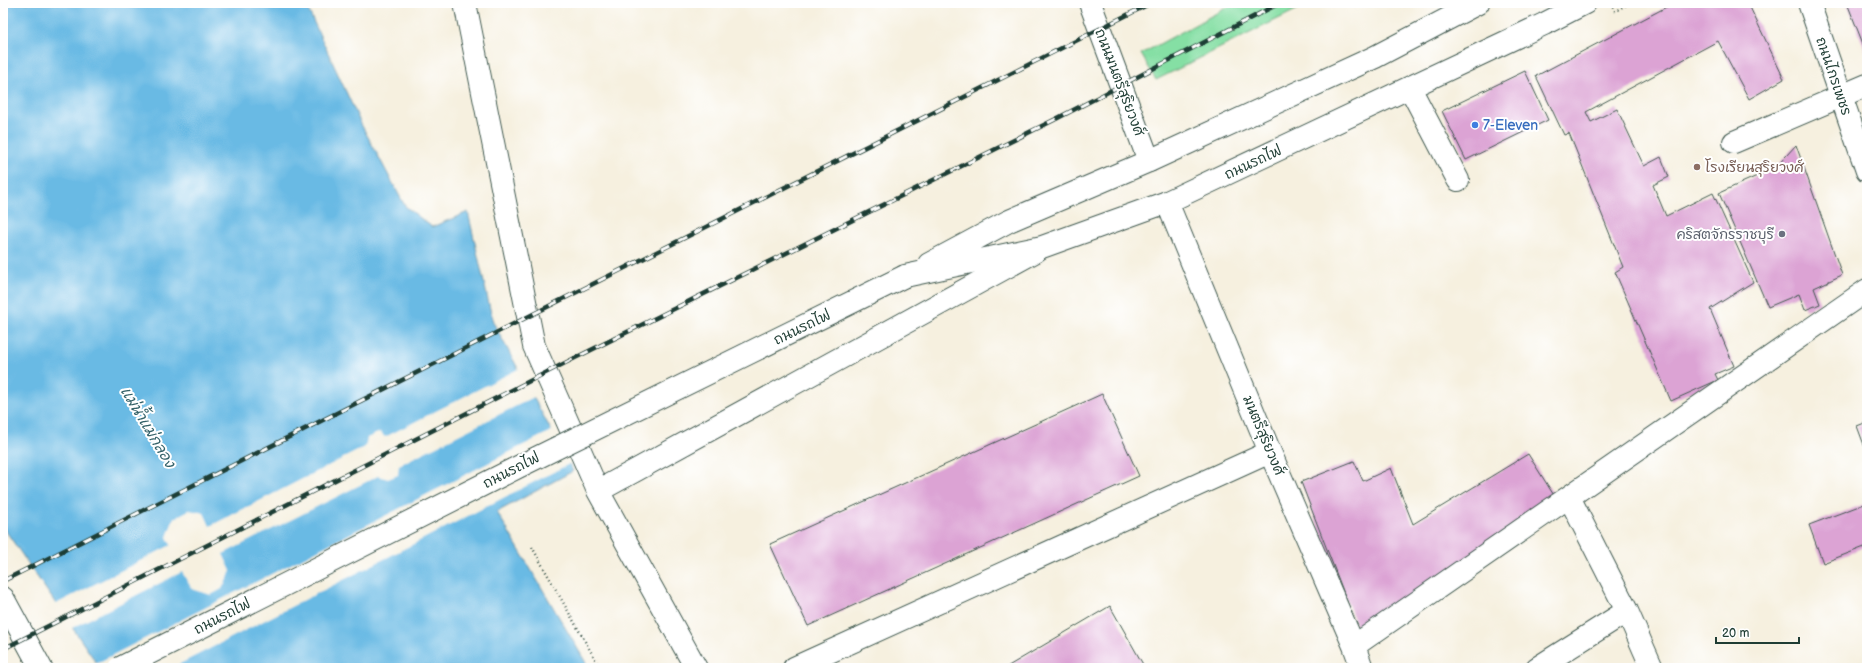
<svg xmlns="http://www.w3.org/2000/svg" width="1870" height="671" font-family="'Balsamiq Sans','Playpen Sans Thai',sans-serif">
  <rect width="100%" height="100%" fill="#fff"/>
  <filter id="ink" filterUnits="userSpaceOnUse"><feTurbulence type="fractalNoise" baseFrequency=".025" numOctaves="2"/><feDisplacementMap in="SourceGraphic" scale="8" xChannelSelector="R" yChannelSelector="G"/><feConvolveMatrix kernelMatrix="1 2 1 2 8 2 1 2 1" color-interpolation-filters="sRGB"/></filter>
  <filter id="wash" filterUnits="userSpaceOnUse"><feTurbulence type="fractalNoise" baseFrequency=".012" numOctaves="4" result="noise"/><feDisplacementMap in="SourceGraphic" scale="16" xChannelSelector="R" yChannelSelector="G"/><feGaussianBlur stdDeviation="0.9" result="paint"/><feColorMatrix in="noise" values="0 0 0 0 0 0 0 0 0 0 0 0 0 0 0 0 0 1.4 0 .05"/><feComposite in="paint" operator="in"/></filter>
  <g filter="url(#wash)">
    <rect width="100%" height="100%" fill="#f6f0df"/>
    <!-- green -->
    <path fill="#85dfa4" stroke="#528e6c" d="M1235 3H1310L1156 80 1141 54Z"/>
    <!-- water -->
    <path fill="#69bae4" stroke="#447c8c" d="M3 3H305L361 124 405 206 432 227 468 212 493 322 573 471 497 512 589 668H100L3 527Z"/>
    <!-- pier -->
    <path fill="#f6f0df" d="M520 368 536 396 399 465 398 475 388 479 378 476 223 554 231 571 222 589 211 595 192 589 182 572 70 629 54 605 171 545 167 537 174 518 189 510 204 513 210 526 365 447 367 438 380 432 385 437Z
      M553 430 571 463 172 668H97L95 664Z"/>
    <g id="blocks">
      <!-- building -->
      <path fill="#dca3d4" d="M1674 3H1748L1784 79 1749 99 1718 41 1586 112 1591 122 1617 109 1644 166 1661 157 1669 177 1653 185 1666 216 1713 193 1753 282 1710 309 1734 366 1715 374 1718 380 1671 401 1615 272 1623 267 1569 133 1564 135 1536 76Z
        M1847 3H1867V54Z
        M1525 71 1548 120 1466 160 1442 111Z
        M1796 145 1842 275 1814 288 1820 304 1805 310 1799 294 1768 307 1719 193 1775 168Z
        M1102 394 1139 476 808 626 770 544Z
        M1867 422V453L1857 426Z
        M1528 454 1555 497 1360 635 1301 482 1354 461 1363 481 1391 468 1413 524Z
        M1867 503V546L1823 563 1809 525Z
        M1110 606 1145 668H1005Z"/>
    </g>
  </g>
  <g filter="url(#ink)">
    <use href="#blocks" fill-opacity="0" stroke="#3f584e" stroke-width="1"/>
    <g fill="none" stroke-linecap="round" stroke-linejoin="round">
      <defs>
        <path id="minor" d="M465 3 534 346 598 491 696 668
          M1090 3 1149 161
          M1410 88 1458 180
          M1734 142 1867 85
          M1167 202 1270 452 1354 646 1362 668
          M598 491 1036 251
          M1569 497 1627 611
          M3 598 41 668
          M1354 646 1867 290
          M794 668 1270 452
          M1537 668 1627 611 1652 668"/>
        <path id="major" d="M1809 3 1867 171
          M929 264 1009 221 1149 161 1375 57 1478 3
          M905 276 1042 247 1167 202 1544 24 1585 3"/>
      </defs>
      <!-- minor casing -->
      <use href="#minor" stroke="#3f584e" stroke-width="24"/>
      <!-- major casing -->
      <use href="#major" stroke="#3f584e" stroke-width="24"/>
      <!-- path -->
      <path stroke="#3f584e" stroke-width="2.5" stroke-dasharray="1 3" stroke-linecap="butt" d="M1611 3 1615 11 1630 3
        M532 547 600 668"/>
      <!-- minor -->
      <use href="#minor" stroke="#fff" stroke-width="22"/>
      <!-- major -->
      <use href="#major" stroke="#fff" stroke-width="22"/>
      <defs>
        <path id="rail" d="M3 581 1151 3
          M3 649 569 361 1054 120 1280 3"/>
      </defs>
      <!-- rail casing -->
      <use href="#rail" stroke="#1f3d34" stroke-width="4.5"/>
      <!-- rail -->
      <use href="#rail" stroke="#fff" stroke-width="3" stroke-dasharray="9" stroke-linecap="butt"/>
      <defs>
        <path id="major-bridge" d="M120 668 518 467 905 276"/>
      </defs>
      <!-- major-bridge casing -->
      <use href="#major-bridge" stroke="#3f584e" stroke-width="24" stroke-linecap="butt"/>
      <!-- major-bridge -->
      <use href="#major-bridge" stroke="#fff" stroke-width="22"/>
    </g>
  </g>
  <!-- markers -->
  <circle fill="#3f7fe0" stroke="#fff" stroke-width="1.5" cx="1475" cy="125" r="4"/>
  <circle fill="#8d6e63" stroke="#fff" stroke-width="1.5" cx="1697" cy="167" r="4"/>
  <circle fill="#6b7280" stroke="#fff" stroke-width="1.5" cx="1782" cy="234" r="4"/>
  <g text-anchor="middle" stroke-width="4" stroke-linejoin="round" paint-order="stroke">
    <!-- street labels -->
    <g font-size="14" fill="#1f3d34" stroke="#fff">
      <text transform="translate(1834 76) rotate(71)" y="5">ถนนไกรเพชร</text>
      <text transform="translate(1120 82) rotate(69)" y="5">ถนนมนตรีสุริยวงศ์</text>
      <text transform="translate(1253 162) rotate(-25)" y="5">ถนนรถไฟ</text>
      <text transform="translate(802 327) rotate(-26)" y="5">ถนนรถไฟ</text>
      <text transform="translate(1264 435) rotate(67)" y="5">มนตรีสุริยวงศ์</text>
      <text transform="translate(511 470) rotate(-27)" y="5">ถนนรถไฟ</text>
      <text transform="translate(222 616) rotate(-27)" y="5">ถนนรถไฟ</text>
    </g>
    <!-- shop labels -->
    <g font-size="14" fill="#366cbe" stroke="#fff" text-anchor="start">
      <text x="1483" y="130">7-Eleven</text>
    </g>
    <!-- education labels -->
    <g font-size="14" fill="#785e54" stroke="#fff" text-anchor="start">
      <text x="1705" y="172">โรงเรียนสุริยวงศ์</text>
    </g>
    <!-- worship labels -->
    <g font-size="14" fill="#5b616d" stroke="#fff" text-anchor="end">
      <text x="1774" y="239">คริสตจักรราชบุรี</text>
    </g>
    <!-- water labels -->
    <g font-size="15" font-style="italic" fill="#356269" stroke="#fff">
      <text transform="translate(148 427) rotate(59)" y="5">แม่น้ำแม่กลอง</text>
    </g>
  </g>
  <!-- margin -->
  <rect width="1870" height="671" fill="none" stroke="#fff" stroke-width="16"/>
  <!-- scale -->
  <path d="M1716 637v6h83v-6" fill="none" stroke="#1f3d34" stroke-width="2"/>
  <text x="1722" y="637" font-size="12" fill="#1f3d34" stroke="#ffffff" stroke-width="3" paint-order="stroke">20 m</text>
</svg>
